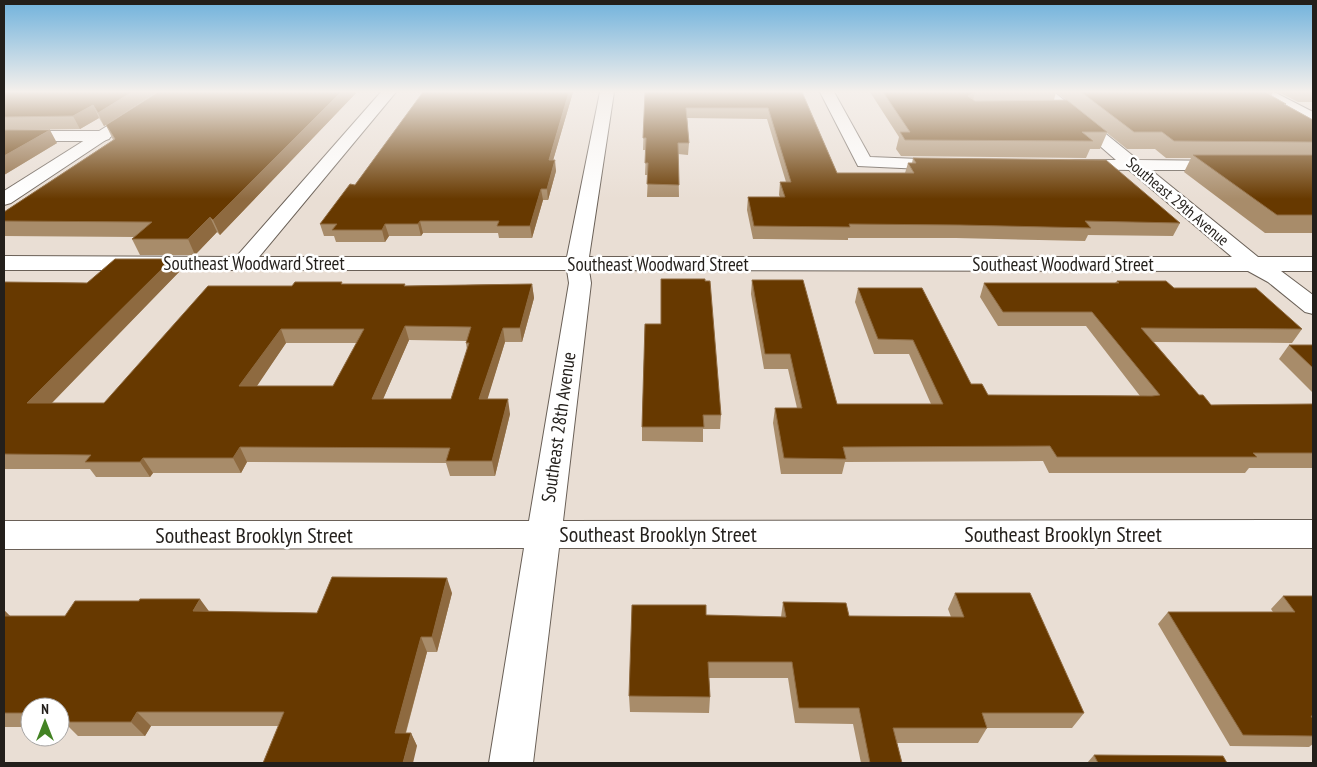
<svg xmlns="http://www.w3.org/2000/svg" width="1317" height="767" font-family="'PT Sans Narrow',sans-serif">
  <rect width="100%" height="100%" fill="#e9ded4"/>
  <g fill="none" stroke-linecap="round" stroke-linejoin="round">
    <defs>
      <path id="street" d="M381 92H396L259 257H567L600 92H614L589 257H1232L1129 170 1069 169 1066 165 1069 161 1075 160H1116L1038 92H1054L1138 160 1230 161 1233 165 1230 169 1224 170H1151L1258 257H1313V271H1281L1313 295V314L1305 312 1268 282 1248 271 589 270 591 283 563 521 1313 520V548H559L533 763H489L524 548 4 549V521H529L569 283 567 270H4V256L236 257Z
        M820 92H834L870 157 944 160 950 161 953 165 950 169 944 170 858 166Z
        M1256 92H1274L1313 112V123L1258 95Z
        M4 131H103L109 133 111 136 109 139 103 141H4Z"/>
      <path id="secondary" d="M161 92H178L11 203 4 205V191Z"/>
    </defs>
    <!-- street casing -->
    <use href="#street" stroke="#6a6057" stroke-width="2"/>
    <!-- secondary casing -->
    <use href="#secondary" stroke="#6a6057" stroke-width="2"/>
    <!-- street -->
    <use href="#street" fill="#fff" fill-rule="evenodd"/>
    <!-- secondary -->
    <use href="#secondary" fill="#fff" fill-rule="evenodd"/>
  </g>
  <!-- wall -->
  <path fill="#a88c6a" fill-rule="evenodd" d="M4 92H157L104 126 99 118 80 129 10 130 57 143 4 175Z
    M423 92H573L553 160 556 171 548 200H543L532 238H499L498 233H423L421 236H389L385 242H336L334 236H324L320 224 355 185Z
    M645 92H802L837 173H905L908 163H912L913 158 1180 223 1173 236 1088 235 1085 241 956 238H848V240L753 239 747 210 748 197H780L779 195 780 182H786L767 119 687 118 689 143 688 155 678 154 679 197H647L648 175H645L646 150H643Z
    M870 92H1273L1271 96 1286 104V105L1313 120V233H1265L1184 172 1191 158H1166L1155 149H1127L1107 133 1100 149H1090L1086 158 901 156 896 149 899 137ZM1056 92 1066 100H1054Z
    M1278 92H1313V102H1298Z
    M356 93 220 235 217 232 195 255H140L132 239 135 237 4 236V212L113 140 106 125Z
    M172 259 179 272 52 403H104L292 286 343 284H405V286L532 284 534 298 522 342H505L487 399 510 414 495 476H450L446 463 247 462 241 473H153L150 477H96L90 469H4V282L87 283ZM409 340 467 341 466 343 467 350 451 399H383ZM286 343H357L333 386H256Z
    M752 280 837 404H931L909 354H874L855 302 858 288 971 384 988 395 1140 396 1086 326H998L980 297 984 283H1115L1117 281 1174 288 1302 329 1292 343 1154 342 1199 395 1211 405 1313 404V468H1249L1245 473H1049L1043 461 845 462 842 474H781L773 423 775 408H797L788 369H764L751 294Z
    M645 324 721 415 720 429H703V442L642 441V427Z
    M1289 345H1313V393L1279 359Z
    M452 593 437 652H427L406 733H411L417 746 278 726H151L145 736H78L69 727H60V707H30V727H4V610L10 616H65L209 612 317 613Z
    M955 593 1084 713 1072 728H987L978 743H897L902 763H861L853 724 795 723 788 678H709L710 697 709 713 630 712 629 696 706 615 781 617 783 602 849 616 951 617 948 609Z
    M1283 596H1313V744L1309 747 1230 746 1158 624 1168 612H1273L1271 609Z
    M1094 755 1227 763H1087Z"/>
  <!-- shaded-wall -->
  <path fill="#8e6a40" d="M132 92H157L104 126 98 113Z
    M341 92H355L356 93 220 235 213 220Z
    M569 92H573L550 171 549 160Z
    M975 92 971 107 968 96Z
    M93 105 99 118 80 129 73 116Z
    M50 130 57 143 4 175V156Z
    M555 160 556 171 548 200 547 189Z
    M541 189 543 200 532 238 530 226Z
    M210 217 217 232 195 255 188 239Z
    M420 221 423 233 421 236 418 224Z
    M385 224 389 236 385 242 382 230Z
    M172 259 179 272 38 417 27 403Z
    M532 284 534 298 522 342 520 328Z
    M405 326 409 340 377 413 372 399Z
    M503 328 505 342 483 414 479 399Z
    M281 329 286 343 247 401 239 386Z
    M508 399 510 414 495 476 492 461Z
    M240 447 247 462 241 473 233 458Z
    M143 458 153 473 150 477 140 462Z
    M447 578 452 593 437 652 432 637Z
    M200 599 211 614 193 611Z
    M4 610 10 616 4 623Z
    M421 637 427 652 402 746 395 733Z
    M137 712 151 726 145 736 131 722Z
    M411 733 417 746 413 763H403Z"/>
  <!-- building -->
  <path fill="#673900" stroke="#8e6a40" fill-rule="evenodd" d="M4 92H132L98 113 93 105 73 116 4 117Z
    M158 92H341L213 220 210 217 188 239H132L152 222 4 221V212L115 139 106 125Z
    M423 92H569L549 160H555L547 189H541L530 226H497L499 221H420L418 224H385L382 230H332L337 224H320L350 184 355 185Z
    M645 92H802L837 173H914L908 163H916L913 158 1106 160 1180 223 1085 221 1091 228 960 225 849 224 850 227 754 226 748 197H785L780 182H791L768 108H686L689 143H678L679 185 647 184 648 163H645L646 138H643Z
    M883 92H975L968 96 975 101 1067 100 1107 132H1082L1093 141 905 140 900 132H910Z
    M1081 92H1265L1286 104H1284L1313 120V142L1174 141 1162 132H1134Z
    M4 130H50L4 156Z
    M1193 155H1313V215H1277Z
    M115 259H172L27 403H104L208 286H292L295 282H342L341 284H405L404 286 532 284 520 328H503L479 399H508L492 461H446L450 448 240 447 233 458H143L140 462H85L91 455 4 454V282L87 283ZM405 326 471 327 466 343H469L451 399H372ZM281 329H364L333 386H239Z
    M661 279H705V281H710L721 415H703L704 427H642L645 324H661Z
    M752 280H803L837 404H943L913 340 878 339 858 288H922L971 384H982L988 395 1152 396 1160 395 1092 312H1003L984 283H1119L1117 281H1166L1174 288H1256L1302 329 1141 328 1199 395H1203L1211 405 1313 404V453H1253L1257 457H1057L1050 446 843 447 846 459 784 458 775 408H802L790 354H765Z
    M1289 345H1313V368Z
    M332 577 447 578 432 637H421L395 733H411L403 763H263L284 712H137L131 722H62L68 713H60V707H30V713H4V616H65L75 601H139L140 599H200L193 611 317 613Z
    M955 593H1030L1084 713H982L987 728H893L902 763H870L859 708H799L792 662H708L710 697 629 696 632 605H706V615L786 617 783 602 846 603 849 616 964 617Z
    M1283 596H1313V716H1311L1313 719V736L1243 735 1168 612H1295Z
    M1094 755 1223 756 1227 763H1098Z"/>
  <!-- sky -->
  <linearGradient id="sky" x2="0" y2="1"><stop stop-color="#70b2dc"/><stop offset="0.46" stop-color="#f5f0ec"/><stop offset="1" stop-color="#f5f0ec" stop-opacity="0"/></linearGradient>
  <rect width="1317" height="199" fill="url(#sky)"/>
  <g text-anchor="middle" stroke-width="5" stroke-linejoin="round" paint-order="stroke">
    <!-- far-street labels -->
    <g font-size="16" fill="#231f1b" stroke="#fff">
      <text transform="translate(1178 201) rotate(40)" y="6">Southeast 29th Avenue</text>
    </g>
    <!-- street labels -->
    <g font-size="19" fill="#231f1b" stroke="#fff">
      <text x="254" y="270">Southeast Woodward Street</text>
      <text x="658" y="271">Southeast Woodward Street</text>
      <text x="1063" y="271">Southeast Woodward Street</text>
      <text transform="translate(558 427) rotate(-82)" y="7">Southeast 28th Avenue</text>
    </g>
    <!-- near-street labels -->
    <g font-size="22" fill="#231f1b" stroke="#fff">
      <text x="658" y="542">Southeast Brooklyn Street</text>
      <text x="1063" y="542">Southeast Brooklyn Street</text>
      <text x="254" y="543">Southeast Brooklyn Street</text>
    </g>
  </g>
  <!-- border -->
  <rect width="1317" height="767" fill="none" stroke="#231f1b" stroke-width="10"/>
  <!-- north arrow -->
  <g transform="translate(45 722)"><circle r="24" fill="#ffffff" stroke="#a7a5a4"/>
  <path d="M0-4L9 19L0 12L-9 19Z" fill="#438324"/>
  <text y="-8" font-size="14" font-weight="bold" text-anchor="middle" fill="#231f1b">N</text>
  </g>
</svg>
